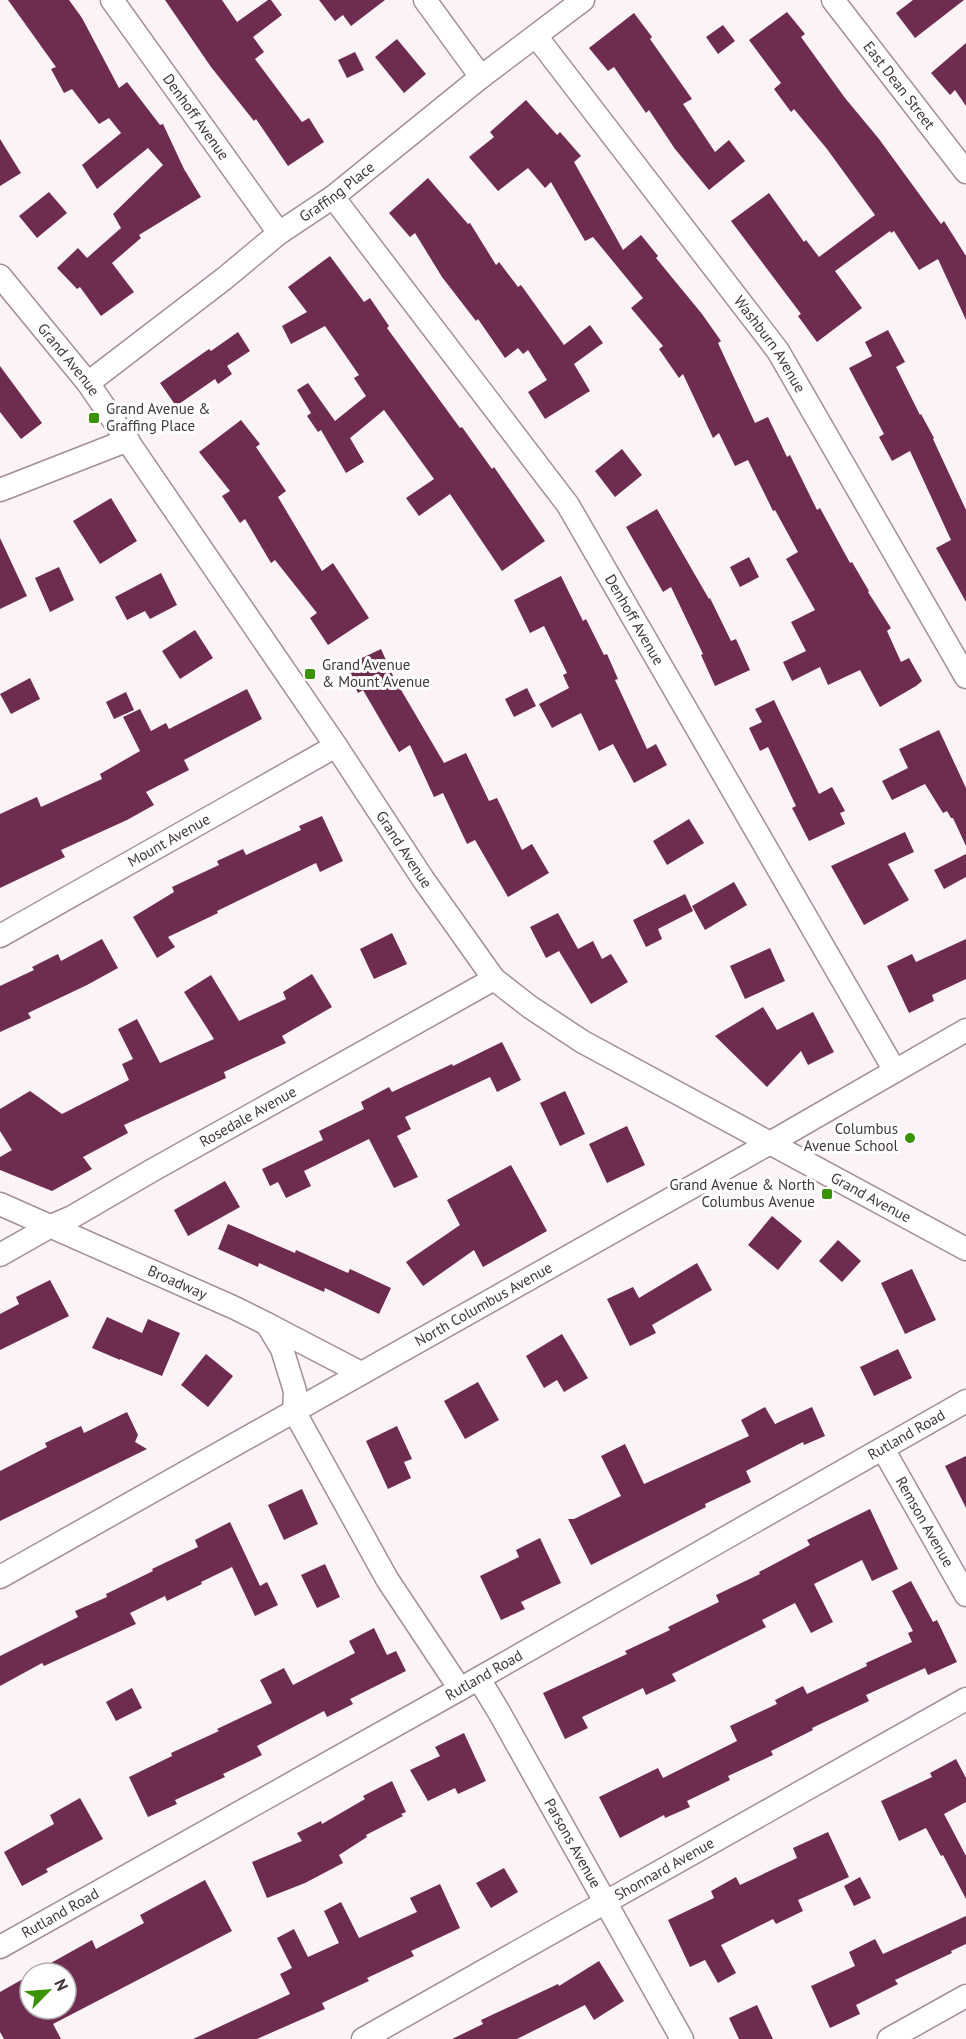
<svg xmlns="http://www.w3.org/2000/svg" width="966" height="2039" font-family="'PT Sans',sans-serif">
  <rect width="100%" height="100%" fill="#fcf3f7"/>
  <!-- building -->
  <path fill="#6e2c51" d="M8 0H69L82 18 119 88 127 82 160 125 163 124 184 169 201 197 139 235 141 238 112 263 134 292 101 316 80 287 77 289 57 268 78 248 87 258 121 228 113 214 163 165 148 148 97 189 82 165 121 133 109 118 99 124 72 89 64 93 51 69 56 67Z
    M165 0H222L237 22 268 0H271L282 15 253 37 264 52 255 59 302 122 309 118 324 142 288 166 256 119 254 121 211 67Z
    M319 0H385L351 26 343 15 335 21Z
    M913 0H964L915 38 896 13Z
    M787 12 805 34 801 37 845 98 879 139 941 224 944 221 966 256V320L938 259 919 270 894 231 891 233 890 231 835 271 862 308 817 342 798 316 801 314 731 221 769 193 804 242 806 240 819 257 875 215 827 149 794 109 791 112 774 89 781 83 749 40Z
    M634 13 652 37 650 39 692 99 683 104 715 152 729 140 745 161 709 190 675 149 649 110 646 113 614 67 608 71 589 48Z
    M723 25 735 41 718 54 706 37Z
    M397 39 426 74 404 93 375 57Z
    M966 43V106L955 90 950 95 931 73Z
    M355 52 364 70 347 78 338 60Z
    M526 100 557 135 560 132 581 156 574 162 623 250 641 235 658 256 656 258 702 314 721 341 718 343 755 423 768 417 787 457 790 455 817 510 820 508 850 563 852 562 869 591 868 592 891 628 887 631 901 662 909 658 922 681 916 686 880 707 860 670 828 685 820 667 792 681 783 662 806 651 791 622 815 610 786 559 798 552 775 510 773 511 748 460 735 466 719 433 713 438 683 374 679 378 659 349 663 346 631 308 643 298 593 237 585 241 551 182 545 188 528 168 498 191 469 157 494 137 490 132Z
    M0 139 21 173 0 186Z
    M428 178 468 224 470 223 496 265 499 262 518 287 521 285 564 345 590 325 603 343 574 364 590 391 545 419 528 392 547 380 528 350 523 354 518 348 505 358 478 319 476 321 442 277 415 233 410 237 389 213Z
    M49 192 67 213 37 238 19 216Z
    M330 256 364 302 370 298 389 326 387 328 460 428 462 427 492 469 494 467 545 541 502 571 450 494 419 516 406 498 434 479 384 410 350 438 364 462 346 473 321 430 318 432 307 416 311 413 297 390 308 383 335 421 366 396 354 378 359 375 325 326 291 344 282 326 307 312 288 287Z
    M888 330 905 362 896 367 920 415 921 414 934 438 933 439 966 510V602L936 548 951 540 910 451 892 461 879 437 884 434 849 368 872 356 865 342Z
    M238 332 250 351 227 366 232 374 218 384 215 379 176 406 160 383 209 349 211 351Z
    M0 366 42 423 21 439 0 412Z
    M241 420 260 444 256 447 286 491 278 497 322 571 333 563 369 618 328 645 310 618 317 613 275 560 271 563 245 519 240 523 222 496 230 491 199 452Z
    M622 449 642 475 615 497 595 471Z
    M111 498 137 541 100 564 73 521Z
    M657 509 709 599 710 598 731 641 736 639 750 670 715 686 701 655 703 654 671 587 663 592 626 527Z
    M0 538 27 596 0 609Z
    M749 557 759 577 740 587 730 567Z
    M59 567 74 600 50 612 35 578Z
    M161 573 177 605 150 619 145 611 127 620 115 597Z
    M561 576 583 621 586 619 604 655 607 654 618 679 615 680 647 749 656 744 667 765 634 783 613 744 599 751 581 713 552 728 539 704 569 688 563 675 567 673 544 626 530 633 514 600Z
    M195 630 213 658 180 679 162 651Z
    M381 649 394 678 444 763 466 753 489 801 497 798 522 850 532 844 549 873 508 897 475 840 467 844 443 793 434 797 410 745 399 752 363 690 358 693 345 666Z
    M30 678 40 699 11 714 0 694Z
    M527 688 536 706 514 717 505 699Z
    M247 689 262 719 184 760 189 770 146 792 154 805 127 820 61 850 65 857 0 888V814L37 797 41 807 102 779 100 774 140 751 123 717 140 709 151 731 166 723 169 729Z
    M126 692 134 710 114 719 106 702Z
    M774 700 819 794 832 787 845 811 840 813 845 824 809 841 792 808 796 806 768 747 760 751 749 728 762 722 755 709Z
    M939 730 966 788V846L953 818H951L947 811 943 813 925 784 892 800 882 781 908 768 899 749Z
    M322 816 343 861 320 872 316 863 217 911 218 913 168 937 175 947 157 958 133 917 174 892 172 887 219 865 217 861 243 849 246 855 301 830 299 826Z
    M689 819 704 843 667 865 653 841Z
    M905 832 914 852 888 864 909 900 864 925 831 866Z
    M966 854V877L944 889 934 870Z
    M734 882 747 905 705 930 692 906Z
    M685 894 693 911 658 929 662 939 646 947 633 920Z
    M558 913 578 949 593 941 602 959 611 954 628 982 591 1004 559 951 546 958 530 927Z
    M392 933 407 964 374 979 360 949Z
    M102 939 118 968 87 985 28 1013 31 1018 0 1032V986L34 970 32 967 58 954 61 961Z
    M966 939V979L932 995 934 1001 909 1013 887 966 912 954 916 962Z
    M770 948 785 981 745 999 730 966Z
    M312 974 332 1007 282 1036 286 1043 224 1072 226 1078 124 1125 128 1133 83 1157 92 1169 52 1191 0 1170V1157L12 1150 0 1131V1109L30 1091 62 1114 129 1080 122 1064 133 1059 118 1029 137 1019 160 1063 214 1039 184 992 211 975 239 1021 286 999 283 992Z
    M763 1007 777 1030 813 1012 834 1052 808 1065 801 1051 767 1087 715 1036Z
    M502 1042 521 1080 497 1092 490 1077 405 1117 411 1129 397 1136 418 1177 394 1188 369 1139 304 1171 311 1186 286 1198 278 1182 270 1186 262 1169 323 1140 319 1131 364 1109 361 1102 389 1087 392 1092 452 1064 453 1066Z
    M565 1091 585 1134 560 1146 540 1103Z
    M627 1126 645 1165 607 1183 589 1144Z
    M511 1165 547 1231 483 1267 474 1250 423 1286 406 1262 460 1225 447 1200Z
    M225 1181 240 1207 188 1236 174 1210Z
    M772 1216 802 1241 778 1270 748 1245Z
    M228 1224 295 1253 296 1250 348 1273 350 1269 391 1288 379 1314 325 1288 324 1292 259 1263 258 1267 218 1249Z
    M838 1240 861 1261 842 1282 819 1261Z
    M697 1263 712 1290 652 1325 656 1333 630 1346 607 1299 633 1287 639 1298Z
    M912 1269 936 1320 905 1334 881 1283Z
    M50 1280 69 1316 0 1350V1314L19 1304 16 1297Z
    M107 1317 142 1333 148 1319 180 1333 162 1376 120 1359V1360L92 1348Z
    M562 1334 588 1378 564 1392 557 1380 544 1388 526 1356Z
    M898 1349 912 1378 874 1396 860 1367Z
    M206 1354 233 1376 208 1407 181 1385Z
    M478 1382 499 1420 465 1439 444 1401Z
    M765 1407 775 1424 812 1407 825 1436 804 1445 803 1442 746 1471 751 1482 705 1504 706 1507 591 1565 568 1519H574L621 1496 601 1456 625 1444 644 1484 749 1436 741 1420Z
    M127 1412 138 1435 135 1442 147 1449 0 1521V1471L47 1447 45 1443 81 1426 84 1433Z
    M397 1426 412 1459 404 1462 411 1478 388 1489 366 1441Z
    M966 1456V1508L945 1466Z
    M302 1489 318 1524 284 1540 268 1505Z
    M870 1509 898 1569 872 1581 862 1560 814 1584 833 1622 811 1633 795 1603 762 1620 766 1627 672 1674 676 1681 646 1695 643 1688 582 1717 588 1728 565 1739 543 1693 627 1654 625 1651 670 1630 668 1627 719 1602 716 1595 760 1574 759 1572 810 1545 807 1540Z
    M230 1522 260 1586 267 1582 278 1605 255 1616 232 1567 201 1582 202 1584 167 1601 165 1596 130 1613 136 1624 44 1666 42 1663 0 1686V1656L78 1617 75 1611 107 1597 106 1594 153 1571 152 1569 198 1547 195 1540Z
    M540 1538 561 1583 521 1602 525 1609 501 1620 480 1576 519 1557 516 1550Z
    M325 1564 340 1597 317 1608 301 1575Z
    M911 1581 933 1622 937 1620 957 1662 928 1675 925 1668 866 1695 869 1701 812 1728 813 1730 771 1751 773 1755 728 1776 730 1780 687 1801 690 1807 665 1818 664 1815 620 1838 599 1797 658 1768 663 1778 737 1741 730 1726 777 1704 775 1700 803 1686 807 1694 867 1666 866 1663 912 1642 908 1633 913 1631 892 1591Z
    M374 1628 387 1655 396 1651 406 1671 350 1699 353 1704 327 1717 324 1711 257 1746 262 1755 223 1774 225 1777 175 1800 177 1804 148 1817 129 1777 172 1756 171 1753 219 1731 217 1729 272 1703 260 1680 284 1668 293 1685 355 1653 349 1641Z
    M132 1688 142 1708 116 1721 106 1702Z
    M464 1733 486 1781 458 1794 455 1788 428 1801 410 1770 440 1756 435 1747Z
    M956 1759 966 1778V1802L944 1814 966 1856V1899L943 1855 941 1856 926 1828 899 1841 881 1801 932 1777 930 1773Z
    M392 1781 406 1812 401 1814 403 1816 366 1835 367 1837 339 1855 343 1863 305 1883 267 1898 252 1862 302 1841 297 1833 321 1821 322 1824 365 1799 363 1796Z
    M80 1798 103 1839 46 1869 48 1872 22 1886 4 1852 54 1824 50 1815Z
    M828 1832 849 1877 798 1900 803 1911 776 1924 773 1919 721 1945 736 1973 718 1983 705 1960 690 1967 668 1920 714 1898 711 1891 736 1877 740 1885 797 1858 793 1848Z
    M504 1868 518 1892 491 1908 476 1883Z
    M860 1877 871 1898 854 1906 844 1886Z
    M205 1880 232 1931 53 2024 61 2039H4L0 2032V1992L30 1975V2009H66V1973H33L92 1940 96 1949 144 1923 140 1915Z
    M440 1884 460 1928 411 1951 414 1956 367 1978 369 1981 322 2003 325 2009 257 2039H193L290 1994 280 1974 292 1968 277 1938 294 1929 308 1957 339 1943 324 1911 341 1902 359 1938 417 1912 410 1898Z
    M966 1916V1944L951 1951 952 1953 895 1980 898 1984 856 2005 860 2014 830 2028 811 1986 855 1966 849 1952 875 1939 883 1954Z
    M599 1961 624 2001 594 2020 585 2005 517 2039H452L483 2024 481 2020 558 1984 559 1986Z
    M757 2005 773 2039H739L729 2018Z"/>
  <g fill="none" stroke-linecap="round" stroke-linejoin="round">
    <defs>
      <g id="minor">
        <path id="s1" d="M112 0 279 233"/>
        <path d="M425 0 481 77"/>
        <path id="s2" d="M833 0 966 172"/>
        <path id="s3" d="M536 36 778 351 966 677"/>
        <path id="s4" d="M333 197 568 505 895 1071"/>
        <path id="s5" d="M0 276 88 383 336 746 423 879 494 979 530 1007 583 1042 966 1249"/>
        <path id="s6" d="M88 383 225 278 279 233 333 197 481 77 583 0"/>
        <path d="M0 490 128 440"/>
        <path id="s7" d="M0 936 336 746"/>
        <path id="s8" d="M0 1204 235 1308 267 1324 282 1349 295 1391 294 1411"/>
        <path id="s9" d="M0 1255 51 1226 72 1217 151 1171 494 979"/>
        <path d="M267 1324 361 1373"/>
        <path d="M294 1411 387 1579 460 1689"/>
        <path id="s10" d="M883 1449 966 1595"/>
        <path id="s11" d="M0 1577 770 1143 966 1030"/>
        <path id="s12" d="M479 1679 499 1712 682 2039"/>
        <path id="s13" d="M0 1947 460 1689 966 1401"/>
        <path id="s14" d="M363 2039 966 1699"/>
        <path d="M889 2039 966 1996"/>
      </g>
    </defs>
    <!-- minor casing -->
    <use href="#minor" stroke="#a38e98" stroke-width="25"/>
    <!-- minor -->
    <use href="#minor" stroke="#fff" stroke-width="22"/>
  </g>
  <!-- markers -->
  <g fill="#3b9303" stroke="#fff" stroke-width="2">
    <rect x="88" y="412" width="12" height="12" rx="3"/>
    <rect x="304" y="668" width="12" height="12" rx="3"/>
    <circle cx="910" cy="1138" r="6"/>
    <rect x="821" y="1188" width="12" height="12" rx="3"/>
  </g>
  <g text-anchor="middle" stroke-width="6" stroke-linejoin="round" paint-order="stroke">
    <!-- street labels -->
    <g font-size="15" fill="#40373b" stroke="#fff">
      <text dy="5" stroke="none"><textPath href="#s2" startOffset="108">East Dean Street</textPath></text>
      <text dy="5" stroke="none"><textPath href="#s1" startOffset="144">Denhoff Avenue</textPath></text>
      <text dy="5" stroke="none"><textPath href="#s6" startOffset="314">Graffing Place</textPath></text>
      <text dy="5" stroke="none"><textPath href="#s3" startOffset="387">Washburn Avenue</textPath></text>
      <text dy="5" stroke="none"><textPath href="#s5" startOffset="108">Grand Avenue</textPath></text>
      <text dy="5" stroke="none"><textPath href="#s4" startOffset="520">Denhoff Avenue</textPath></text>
      <text dy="5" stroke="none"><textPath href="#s7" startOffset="194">Mount Avenue</textPath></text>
      <text dy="5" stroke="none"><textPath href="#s5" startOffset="702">Grand Avenue</textPath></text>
      <text dy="5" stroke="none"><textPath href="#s9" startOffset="284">Rosedale Avenue</textPath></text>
      <text dy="5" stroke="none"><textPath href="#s5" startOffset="1296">Grand Avenue</textPath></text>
      <text dy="5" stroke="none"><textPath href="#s8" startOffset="194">Broadway</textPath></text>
      <text dy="5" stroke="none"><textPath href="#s11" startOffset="555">North Columbus Avenue</textPath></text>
      <text dy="5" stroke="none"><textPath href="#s13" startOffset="1041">Rutland Road</textPath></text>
      <text dy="5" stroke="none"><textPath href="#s10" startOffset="84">Remson Avenue</textPath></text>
      <text dy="5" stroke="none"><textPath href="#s13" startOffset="555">Rutland Road</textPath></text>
      <text dy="5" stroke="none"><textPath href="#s12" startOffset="189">Parsons Avenue</textPath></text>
      <text dy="5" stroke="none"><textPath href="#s14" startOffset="346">Shonnard Avenue</textPath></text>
      <text dy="5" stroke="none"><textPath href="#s13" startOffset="69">Rutland Road</textPath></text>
    </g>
    <!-- poi labels -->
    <g font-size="15" fill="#40373b" stroke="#fff" text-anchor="start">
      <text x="106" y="414">Grand Avenue &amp;<tspan x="106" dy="17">Graffing Place</tspan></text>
      <text x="322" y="670">Grand Avenue<tspan x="322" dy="17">&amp; Mount Avenue</tspan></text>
      <text x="898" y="1134" text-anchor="end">Columbus<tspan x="898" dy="17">Avenue School</tspan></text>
      <text x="815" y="1190" text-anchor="end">Grand Avenue &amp; North<tspan x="815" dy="17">Columbus Avenue</tspan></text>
    </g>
  </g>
  <!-- north arrow -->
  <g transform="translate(48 1991) rotate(65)"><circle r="28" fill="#ffffff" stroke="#b3afb1" stroke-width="1.5"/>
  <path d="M0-4.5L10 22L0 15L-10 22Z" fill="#3b9303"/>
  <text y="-9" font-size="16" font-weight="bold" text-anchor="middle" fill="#40373b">N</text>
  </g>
</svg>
